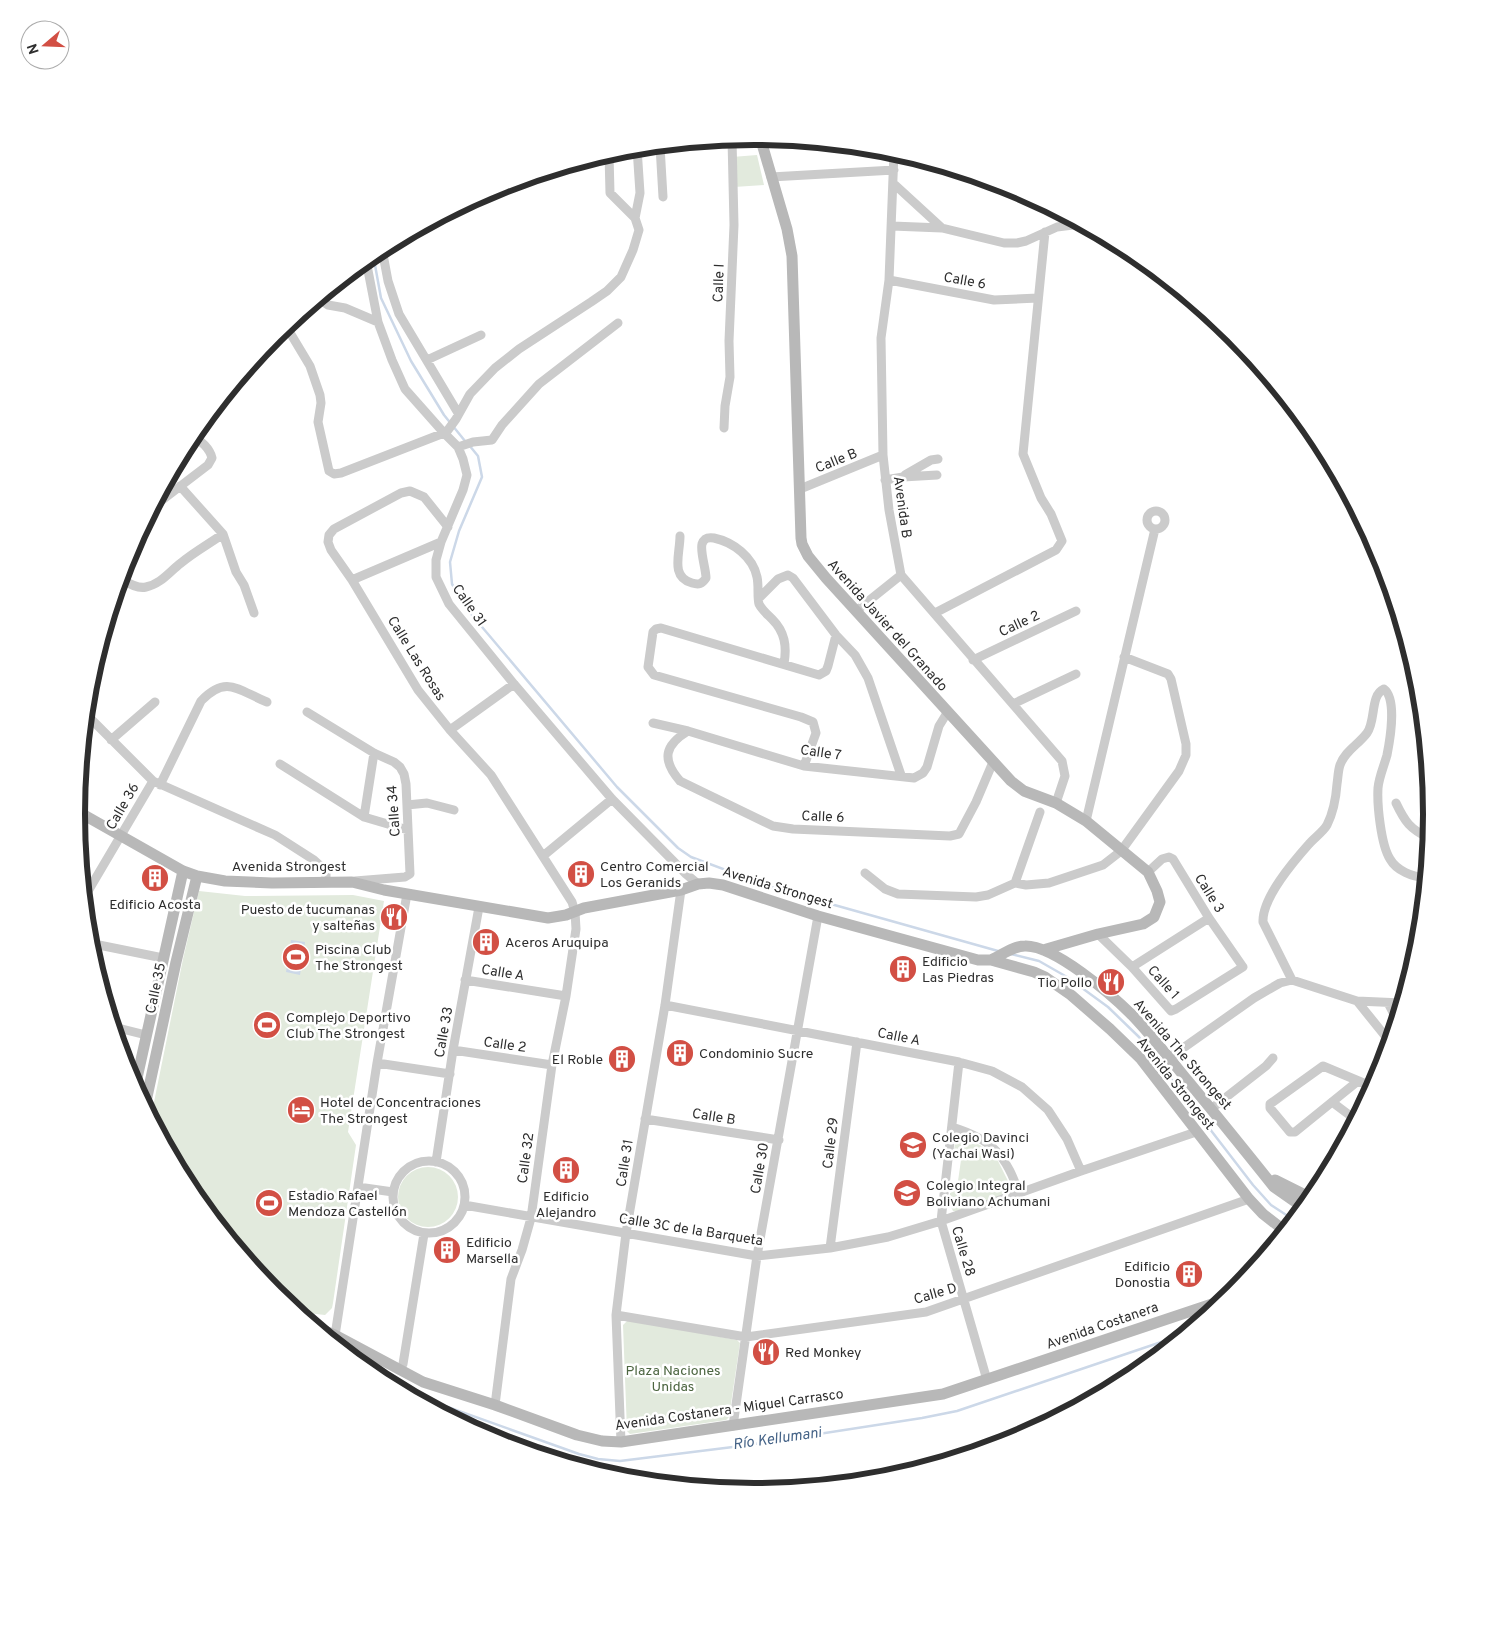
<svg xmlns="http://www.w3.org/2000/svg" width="1508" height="1629" font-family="Overpass,sans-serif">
  <rect width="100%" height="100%" fill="#fff"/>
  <!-- green -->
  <path fill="#e2eadd" d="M757 155 764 185 734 187 732 157Z
    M199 891 245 896 353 895 384 901 348 1132 356 1145 333 1303 332 1308 325 1315 298 1312 275 1294 190 1191 151 1117 183 959Z
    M963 1136 989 1150 997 1159 1011 1187 1005 1196 959 1211H953L949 1203 950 1193 957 1188 961 1160 954 1152 955 1142Z
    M398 1197a30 30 0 1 1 60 0a30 30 0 1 1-60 0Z
    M628 1320 737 1340 740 1343 729 1417 726 1420 630 1434 627 1431 623 1325Z"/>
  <!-- water -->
  <path fill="#ccd8e8" d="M291 940 305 942 300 975 286 972Z"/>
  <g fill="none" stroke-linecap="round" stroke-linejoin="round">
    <!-- stream -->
    <path stroke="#ccd8e8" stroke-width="2.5" d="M373 254 381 298 411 361 444 415 465 441
      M469 445 478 456 482 477 459 531 450 562 452 584 466 608 617 787 678 848 691 857 774 888 998 951
      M1011 954 1039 961 1067 977 1108 1007 1139 1037 1253 1185 1271 1205 1294 1220
      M1391 1028 1393 1031
      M372 1374 417 1396 579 1454 598 1459 620 1461 741 1446 922 1418 957 1411 1185 1334"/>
    <!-- street -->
    <path stroke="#cbcbcb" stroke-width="9" d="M660 146 663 197
      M894 152 889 280 881 338 883 455 889 510 901 575 1062 761 1065 776 1056 803
      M771 177 894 170
      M894 184 942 228
      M635 218 640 193 637 148
      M892 226 942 228 1004 243H1017L1026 241 1057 227 1081 224
      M382 249 388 281 399 314 458 413
      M366 260 378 322 392 360 405 389 444 433 458 447 463 459 467 475 463 490 441 542 436 560V577L449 604 514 684 612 799 686 874 698 884
      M889 280 994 300 1038 298
      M319 299 328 305 345 308 378 322
      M286 326 310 366 320 395 321 403 318 422 329 471 334 474 341 473 444 433 448 430 456 419 470 394 495 368 519 349 591 302 607 291 621 277 633 250 639 230 635 218 610 193 609 154
      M427 360 481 335
      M724 428 725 406 730 377 729 341 734 225 732 139
      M458 447 473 442 492 440 502 425 539 384 618 323
      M905 475 931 460 938 459
      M885 480 903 477 937 475
      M180 486 223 534 236 572 244 585 254 613
      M800 489 883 455
      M153 507 208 465 212 458C210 449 201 440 192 436
      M1147 520a9 9 0 1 1 18 0a9 9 0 1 1-18 0Z
      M448 527 424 497 410 491 401 493 334 529 329 535 328 542 331 550 352 580 418 690 450 730 491 775 572 902 575 912 576 929 566 996 552 1065 531 1218 522 1250 511 1279 495 1405
      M680 536C680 554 670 577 692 583 699 585 702 584 706 578 706 569 700 552 702 544 704 538 708 537 714 538 733 542 753 557 757 577 759 586 757 596 759 604 762 610 767 614 772 619 785 632 787 646 784 664
      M121 579C128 583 137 589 146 587 161 584 170 571 181 563 194 552 209 544 223 534
      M352 580 441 542
      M759 598 778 579 788 575 793 578 836 635 855 655 868 678 901 775
      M856 611 901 575
      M935 613 1056 550 1062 541 1051 514 1041 498 1023 454 1045 232
      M973 660 1076 611
      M1013 704 1076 674
      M307 712 374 753 394 762 400 767 404 774 406 784 410 874 405 877 355 881
      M86 714 153 781 275 835 314 860 326 871V882
      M653 723 688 731 804 766 914 778 923 773 927 767 939 726 947 713
      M450 730 514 684
      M688 731C665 745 661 759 680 781L773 826 793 829 950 836 959 834 976 802 993 762
      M111 740 155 702
      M280 764 364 817 408 830
      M804 766 816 733 813 722 801 717 654 675 648 667 653 632 656 629 661 628 819 675 826 671 828 666 836 635
      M160 785 201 701C227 674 239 691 267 702
      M1396 803C1405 822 1410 829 1429 838
      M407 805 427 803 454 810
      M364 817 374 753
      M1086 821 1155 529
      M543 856 612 799
      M865 873 885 889 898 894 976 897 988 895 1015 883 1026 885 1049 883 1103 865 1121 851 1179 771 1186 755V744L1171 679 1168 674 1124 657
      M1015 883 1040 812
      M84 898 153 781
      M1098 934 1132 967 1171 1011 1176 1009 1243 967 1209 918 1173 859 1169 857 1162 859 1148 872
      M89 943 163 958
      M1132 967 1209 918
      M465 980 566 996
      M1292 980 1263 922C1262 898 1293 862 1309 844 1314 838 1323 832 1327 825 1333 813 1336 798 1337 784 1338 778 1338 771 1340 765 1345 751 1358 745 1367 733 1376 721 1370 695 1384 689 1397 699 1390 740 1387 755 1384 766 1379 777 1378 788 1377 805 1381 845 1390 859 1396 870 1413 878 1426 877
      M1357 1001 1390 1042
      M1388 1003 1397 1020
      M665 1005 959 1062 992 1071 1022 1087 1048 1110 1067 1139 1081 1171
      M114 1027 146 1035
      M453 1050 552 1065
      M1169 1058 1254 998 1280 983 1292 980 1357 1001 1402 1003
      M959 1062 941 1221 987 1380
      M377 1063 450 1074
      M1358 1081 1295 1132H1290L1270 1108V1104L1323 1066 1373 1087
      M1332 1102 1356 1120
      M1211 1109 1266 1066 1273 1058
      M645 1119 779 1140
      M952 1127C991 1139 1007 1155 1019 1194
      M393 1197a36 36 0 1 1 72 0a36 36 0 1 1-72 0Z
      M436 1162 453 1050 479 907
      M358 1187 393 1192
      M464 1205 757 1256 830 1248 888 1237 941 1221 1081 1171 1196 1132
      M830 1248 857 1042
      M616 1315 746 1337 926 1312 1249 1199
      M334 1342 377 1063 407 894
      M399 1370 403 1364 424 1234
      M733 1426 757 1256 818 916
      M621 1442 616 1315 626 1233 665 1005 681 890"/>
    <!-- secondary -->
    <path stroke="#b8b8b8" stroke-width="11" d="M760 137 787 229 792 256 801 538 802 544 808 556 826 578 1011 781 1024 791 1056 803 1086 821 1148 872 1157 891 1160 902 1154 917 1143 924 1098 934 1043 950
      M77 811 183 871 197 876 225 881 272 883 352 882 384 890 548 918 566 915 584 908 681 890 698 884 709 883 723 885 818 916 978 960H991L1034 972 1045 977 1071 995 1110 1029 1140 1058 1249 1199 1263 1214 1285 1231
      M991 960C1002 955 1013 946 1025 946 1054 945 1112 995 1132 1015 1152 1036 1170 1059 1188 1081 1217 1116 1246 1152 1274 1187L1294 1201 1306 1206
      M135 1087 183 871
      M145 1106 176 962 197 876
      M1275 1180 1311 1198
      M315 1327 335 1335 423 1382 495 1405 577 1435 602 1441 621 1442 943 1394 1227 1299"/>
  </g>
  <!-- icons -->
  <defs>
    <symbol id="building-disc" viewBox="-11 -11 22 22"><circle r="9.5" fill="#d24f44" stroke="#fff"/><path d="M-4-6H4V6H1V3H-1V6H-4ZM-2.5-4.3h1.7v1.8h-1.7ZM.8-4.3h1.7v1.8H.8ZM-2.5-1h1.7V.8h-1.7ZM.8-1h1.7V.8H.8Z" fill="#fff"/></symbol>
    <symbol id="restaurant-disc" viewBox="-11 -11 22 22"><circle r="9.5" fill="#d24f44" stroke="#fff"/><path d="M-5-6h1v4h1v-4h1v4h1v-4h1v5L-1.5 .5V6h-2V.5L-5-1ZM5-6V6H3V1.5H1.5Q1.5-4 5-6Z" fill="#fff"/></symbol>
    <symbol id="stadium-disc" viewBox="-11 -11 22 22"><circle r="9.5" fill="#d24f44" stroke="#fff"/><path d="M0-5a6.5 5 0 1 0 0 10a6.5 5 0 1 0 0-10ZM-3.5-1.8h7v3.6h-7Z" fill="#fff"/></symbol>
    <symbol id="hotel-disc" viewBox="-11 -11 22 22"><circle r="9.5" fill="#d24f44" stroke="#fff"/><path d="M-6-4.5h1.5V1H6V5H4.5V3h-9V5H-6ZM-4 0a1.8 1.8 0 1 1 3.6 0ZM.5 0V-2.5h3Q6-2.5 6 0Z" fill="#fff"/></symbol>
    <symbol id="school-disc" viewBox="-11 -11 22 22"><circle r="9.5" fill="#d24f44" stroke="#fff"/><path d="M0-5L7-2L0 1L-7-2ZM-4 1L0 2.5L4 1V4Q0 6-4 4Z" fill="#fff"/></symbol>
  </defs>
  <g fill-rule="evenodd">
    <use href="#building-disc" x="565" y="858" width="32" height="32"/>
    <use href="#building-disc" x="139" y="862" width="32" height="32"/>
    <use href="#restaurant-disc" x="378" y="901" width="32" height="32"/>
    <use href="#building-disc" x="470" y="926" width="32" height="32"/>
    <use href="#stadium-disc" x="280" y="941" width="32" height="32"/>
    <use href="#building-disc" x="887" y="953" width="32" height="32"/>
    <use href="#restaurant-disc" x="1095" y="966" width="32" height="32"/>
    <use href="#stadium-disc" x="251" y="1009" width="32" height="32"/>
    <use href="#building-disc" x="664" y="1037" width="32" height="32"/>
    <use href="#building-disc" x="606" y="1043" width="32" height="32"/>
    <use href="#hotel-disc" x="285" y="1094" width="32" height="32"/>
    <use href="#school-disc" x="897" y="1129" width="32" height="32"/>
    <use href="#building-disc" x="550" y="1154" width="32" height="32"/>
    <use href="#school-disc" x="891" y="1177" width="32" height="32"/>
    <use href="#stadium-disc" x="253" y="1187" width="32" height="32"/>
    <use href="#building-disc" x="431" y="1234" width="32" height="32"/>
    <use href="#building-disc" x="1173" y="1258" width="32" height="32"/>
    <use href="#restaurant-disc" x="750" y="1336" width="32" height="32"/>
  </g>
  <g text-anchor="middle" stroke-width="5" stroke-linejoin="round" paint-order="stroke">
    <!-- street labels -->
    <g font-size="14" fill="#2e2e2e" stroke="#fff">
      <text transform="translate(965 280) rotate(10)" y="5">Calle 6</text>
      <text transform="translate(718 283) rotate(-88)" y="5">Calle I</text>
      <text transform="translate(836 460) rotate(-22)" y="5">Calle B</text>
      <text transform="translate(903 507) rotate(82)" y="5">Avenida B</text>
      <text transform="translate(470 605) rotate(55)" y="5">Calle 31</text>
      <text transform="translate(1019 623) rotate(-25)" y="5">Calle 2</text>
      <text transform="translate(888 625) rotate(48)" y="5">Avenida Javier del Granado</text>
      <text transform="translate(417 658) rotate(58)" y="5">Calle Las Rosas</text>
      <text transform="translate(821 752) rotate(8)" y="5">Calle 7</text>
      <text transform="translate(122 806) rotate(-60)" y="5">Calle 36</text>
      <text transform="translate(393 811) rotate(-94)" y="5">Calle 34</text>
      <text transform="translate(823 816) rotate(2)" y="5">Calle 6</text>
      <text x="289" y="871">Avenida Strongest</text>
      <text transform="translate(778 887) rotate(17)" y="5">Avenida Strongest</text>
      <text transform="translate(1210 893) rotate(58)" y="5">Calle 3</text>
      <text transform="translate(503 972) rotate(9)" y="5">Calle A</text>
      <text transform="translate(1164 982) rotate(48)" y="5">Calle 1</text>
      <text transform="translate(155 988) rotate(-78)" y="5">Calle 35</text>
      <text transform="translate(443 1032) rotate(-80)" y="5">Calle 33</text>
      <text transform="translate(899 1036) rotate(11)" y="5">Calle A</text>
      <text transform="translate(505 1044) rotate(8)" y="5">Calle 2</text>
      <text transform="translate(1183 1054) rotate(49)" y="5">Avenida The Strongest</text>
      <text transform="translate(1176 1083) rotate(51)" y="5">Avenida Strongest</text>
      <text transform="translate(714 1116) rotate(9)" y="5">Calle B</text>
      <text transform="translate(830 1143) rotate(-83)" y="5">Calle 29</text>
      <text transform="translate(525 1158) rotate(-82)" y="5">Calle 32</text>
      <text transform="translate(624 1163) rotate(-81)" y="5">Calle 31</text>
      <text transform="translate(759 1168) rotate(-80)" y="5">Calle 30</text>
      <text transform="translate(691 1229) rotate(9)" y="5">Calle 3C de la Barqueta</text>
      <text transform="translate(964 1251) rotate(73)" y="5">Calle 28</text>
      <text transform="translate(935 1293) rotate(-16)" y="5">Calle D</text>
      <text transform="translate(1102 1325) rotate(-19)" y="5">Avenida Costanera</text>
      <text transform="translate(729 1409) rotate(-8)" y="5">Avenida Costanera - Miguel Carrasco</text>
    </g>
    <!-- poi labels -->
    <g font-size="14" fill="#2e2e2e" stroke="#fff" text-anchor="start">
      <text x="600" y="871">Centro Comercial<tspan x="600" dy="16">Los Geranids</tspan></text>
      <text x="155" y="909" text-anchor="middle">Edificio Acosta</text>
      <text x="375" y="914" text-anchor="end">Puesto de tucumanas<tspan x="375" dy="16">y salteñas</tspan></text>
      <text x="505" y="947">Aceros Aruquipa</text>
      <text x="315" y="954">Piscina Club<tspan x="315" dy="16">The Strongest</tspan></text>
      <text x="922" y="966">Edificio<tspan x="922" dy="16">Las Piedras</tspan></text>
      <text x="1092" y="987" text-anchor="end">Tio Pollo</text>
      <text x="286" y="1022">Complejo Deportivo<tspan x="286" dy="16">Club The Strongest</tspan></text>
      <text x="699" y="1058">Condominio Sucre</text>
      <text x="603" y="1064" text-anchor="end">El Roble</text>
      <text x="320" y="1107">Hotel de Concentraciones<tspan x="320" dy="16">The Strongest</tspan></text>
      <text x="932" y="1142">Colegio Davinci<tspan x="932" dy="16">(Yachai Wasi)</tspan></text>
      <text x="926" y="1190">Colegio Integral<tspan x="926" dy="16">Boliviano Achumani</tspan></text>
      <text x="288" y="1200">Estadio Rafael<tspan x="288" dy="16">Mendoza Castellón</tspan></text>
      <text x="566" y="1201" text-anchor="middle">Edificio<tspan x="566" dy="16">Alejandro</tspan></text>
      <text x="466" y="1247">Edificio<tspan x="466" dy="16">Marsella</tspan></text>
      <text x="1170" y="1271" text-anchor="end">Edificio<tspan x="1170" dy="16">Donostia</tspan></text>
      <text x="785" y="1357">Red Monkey</text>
    </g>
    <!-- park labels -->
    <g font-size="14" fill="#4c6540" stroke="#fff">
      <text x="673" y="1375">Plaza Naciones<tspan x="673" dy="16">Unidas</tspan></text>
    </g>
    <!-- water labels -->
    <g font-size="15" font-style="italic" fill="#456387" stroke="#fff">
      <text transform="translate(777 1438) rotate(-8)" y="5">Río Kellumani</text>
    </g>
  </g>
  <!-- crop -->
  <path d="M0 0H1508V1629H0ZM85 814a669 669 0 1 1 1338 0a669 669 0 1 1-1338 0Z" fill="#fff" fill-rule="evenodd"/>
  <path fill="none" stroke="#2e2e2e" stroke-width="6" d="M85 814a669 669 0 1 1 1338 0a669 669 0 1 1-1338 0Z"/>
  <!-- north arrow -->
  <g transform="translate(45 45) rotate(251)"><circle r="24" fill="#ffffff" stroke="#ababab"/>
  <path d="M0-4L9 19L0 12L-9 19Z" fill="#d24f44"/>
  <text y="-8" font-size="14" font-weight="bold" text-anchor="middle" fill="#2e2e2e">N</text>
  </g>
</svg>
